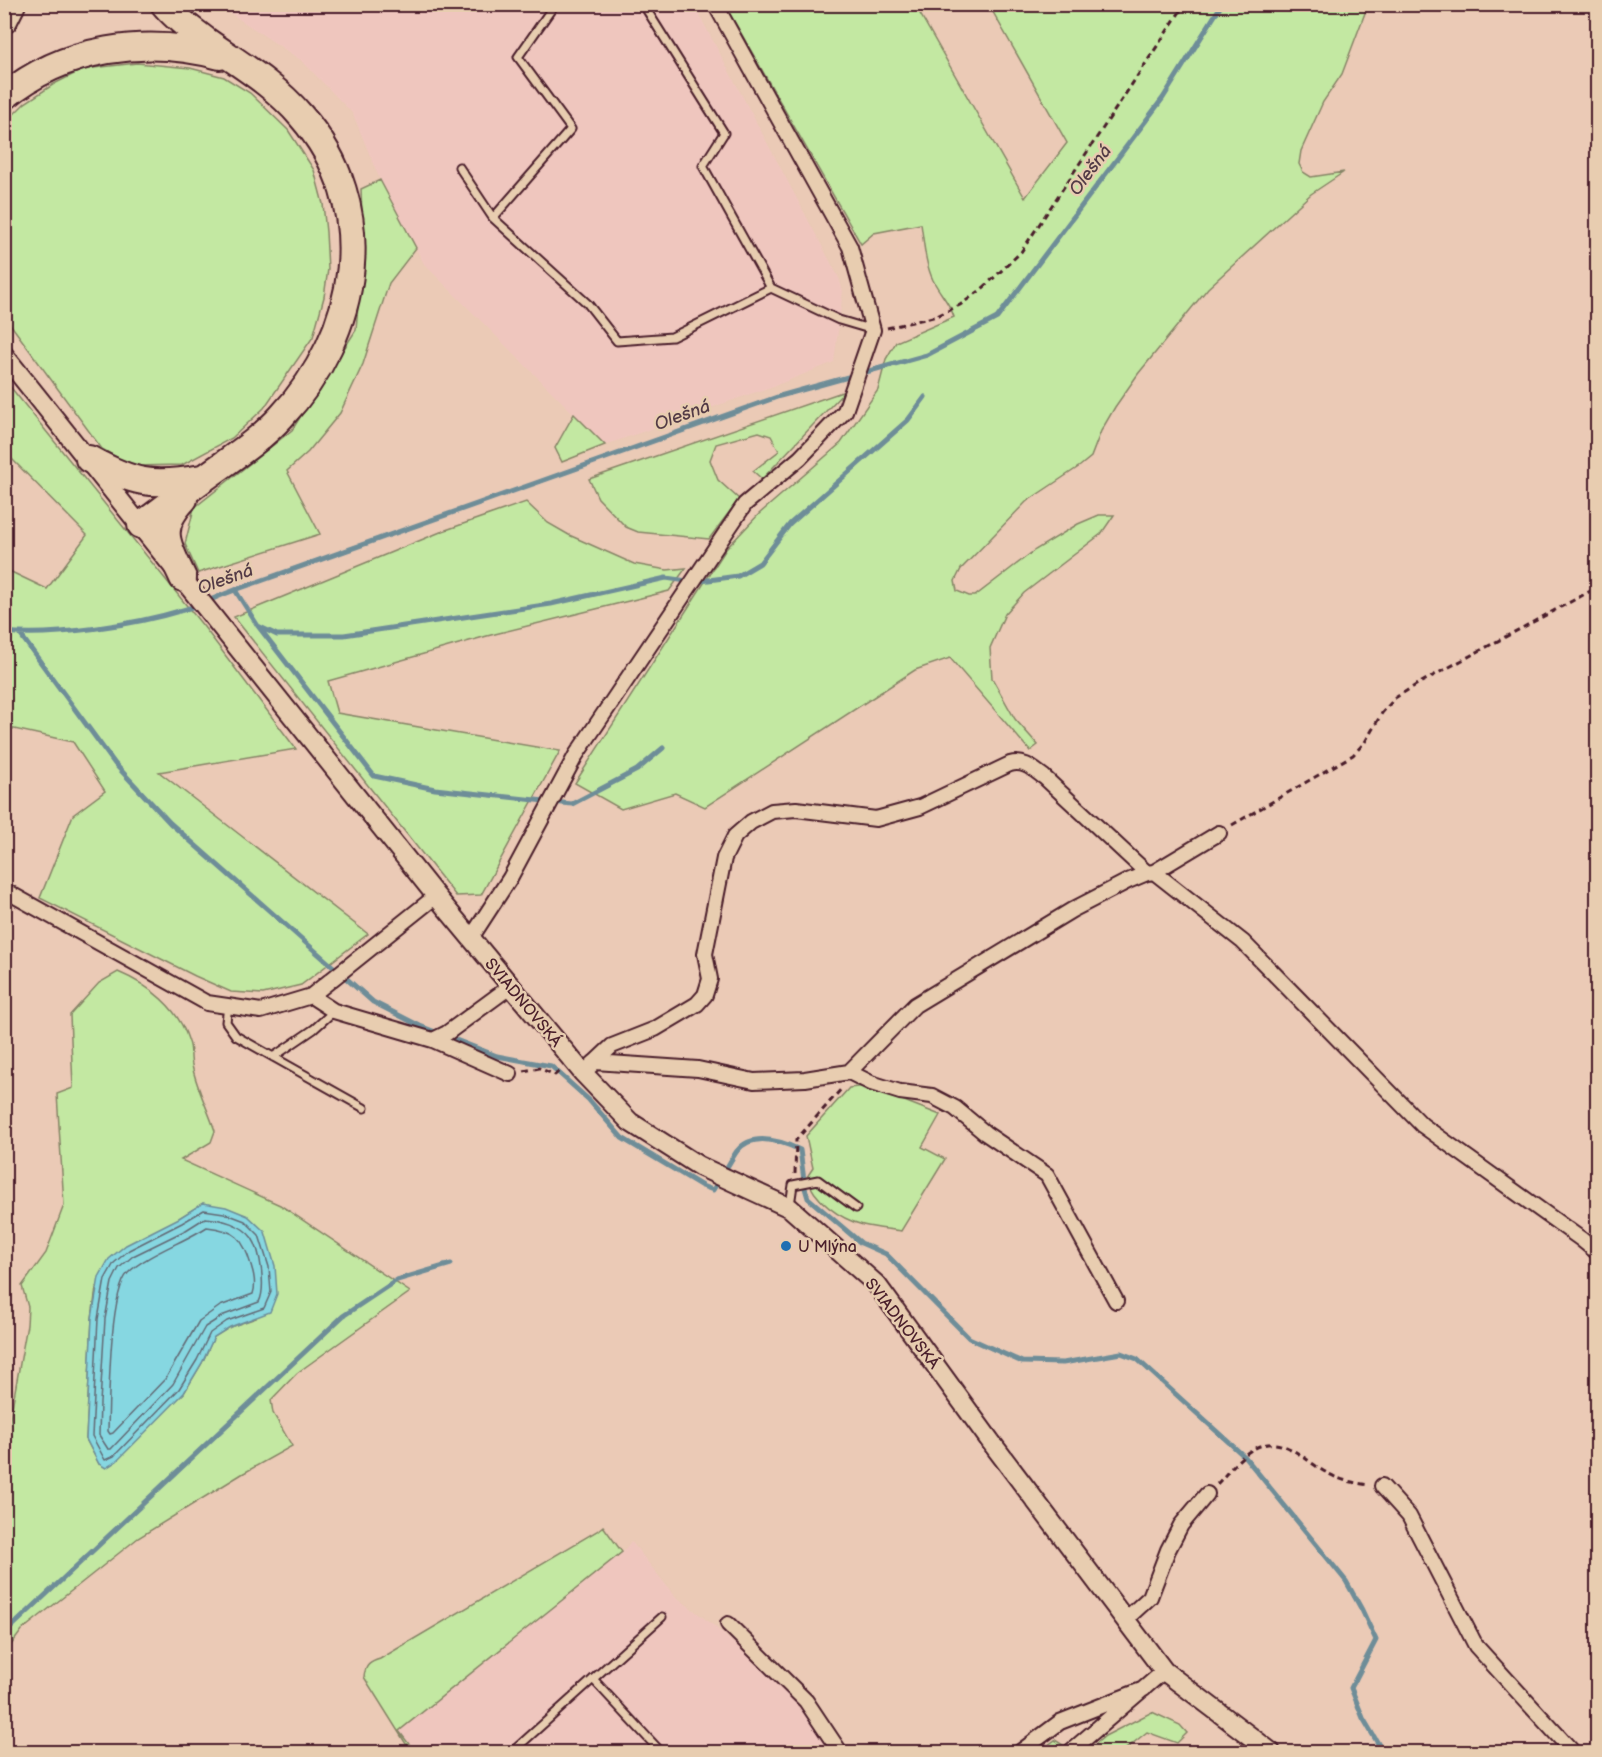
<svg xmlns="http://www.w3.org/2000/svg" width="1602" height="1757" font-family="'Balsamiq Sans',sans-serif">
  <rect width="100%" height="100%" fill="#ebcab6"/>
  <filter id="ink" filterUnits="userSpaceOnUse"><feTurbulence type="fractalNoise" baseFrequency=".0167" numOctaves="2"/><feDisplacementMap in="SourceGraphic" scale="12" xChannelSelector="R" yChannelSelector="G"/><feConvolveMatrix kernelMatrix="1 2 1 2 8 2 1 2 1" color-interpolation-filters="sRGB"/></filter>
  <g filter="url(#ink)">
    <!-- built -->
    <path fill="#efc6be" d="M218 5H694L839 278 843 291 834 362 782 383 605 445 424 264 380 180 353 114 302 61Z
      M631 1541 674 1595 713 1625 800 1701 832 1752H415L399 1731 622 1553Z"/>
    <!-- green -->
    <path fill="#c3e8a2" stroke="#868466" stroke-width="1.5" fill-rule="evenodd" d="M725 5H915L1025 198 1067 143 989 5H1368L1342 74 1323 102 1301 151 1299 164 1303 172 1311 177 1344 172 1311 194 1208 288 1138 374 1115 407 1101 431 1091 457 1080 466 1026 502 961 569 955 581 957 591 969 596H975L1035 550 1078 524 1099 515H1114L1101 534 1024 593 1005 614 990 648 992 678 1015 719 1038 745 1030 751 950 658 915 670 705 807 675 793 621 809 575 783 726 549 759 514 841 443 878 390 886 359 896 342 954 317C950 303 940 294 933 280 925 263 924 243 921 224L874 233 861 244Z
      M137 63 190 68 224 77 250 93 288 130 314 170 323 204 326 232 328 269 324 297 313 337 264 408 232 438 182 465 132 466 102 449 5 317 4 124 25 103 54 84 84 69Z
      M380 180 416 248 389 283 363 364 340 413 308 452 287 471 320 534 198 573 185 544 194 508 292 430 356 330 363 243 361 189Z
      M4 379 204 627 296 749 159 772 368 934 301 985 263 994 231 992 195 976 40 898 73 815 105 791 73 742 5 727V569L47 589 87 535 5 452Z
      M845 391 762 479 753 471 779 451 771 436 759 432 716 444 710 460 718 480 739 499 709 539 638 532 626 527 598 498 589 479Z
      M574 414 605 445 562 462 555 448Z
      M526 502 548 523 569 535 634 564 667 570 686 568 669 591 487 636 328 681 337 713 560 751 481 895 456 896 234 617 443 531Z
      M118 972C149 985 179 1008 189 1042 192 1049 190 1057 192 1065 196 1087 208 1109 215 1131L211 1142 181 1160 280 1205 410 1292 297 1373 271 1400 273 1413 292 1446 242 1474 138 1538 22 1630 5 1653V1446L27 1325 28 1307 22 1286 46 1253 64 1205 57 1094 73 1088 70 1015 99 983ZM203 1203 256 1318 230 1327 214 1337 202 1363 184 1393 162 1413 99 1464 86 1439 92 1318 96 1288 179 1218Z
      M866 1086 940 1115 922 1147 945 1159 901 1231C888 1229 875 1228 863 1225 840 1219 813 1200 807 1177L813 1168 806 1136 849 1088Z
      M603 1526 622 1552 399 1731 415 1752H411L364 1677C365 1665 370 1662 380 1659L597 1531Z
      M1152 1712 1180 1725 1187 1733 1177 1743 1147 1732 1122 1752H1086L1105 1736Z
      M1055 1740 1063 1745 1055 1752H1039Z"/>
    <!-- water -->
    <path fill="#86d7e1" stroke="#6e8d98" stroke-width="1.5" d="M203 1203 226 1207 248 1216 265 1232 275 1266 277 1294 270 1312 230 1327 214 1337 202 1363 184 1393 117 1461 106 1468 99 1464 86 1439 92 1318 99 1277 109 1259 126 1245 179 1218Z"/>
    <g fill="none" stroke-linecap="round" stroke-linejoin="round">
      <!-- shore -->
      <path stroke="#626974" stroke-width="1.5" d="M204 1210 224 1213 245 1221 259 1235 269 1267 271 1292 264 1308 227 1321 210 1333 197 1360 179 1389 114 1456 105 1460 92 1436 98 1319 105 1279 114 1263 129 1250 182 1223Z
        M205 1218C221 1219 242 1224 252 1238 261 1251 266 1289 259 1302L224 1315 205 1327 173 1384 111 1449H108L99 1435 100 1403 105 1319 112 1282 119 1268 133 1256 186 1230Z
        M207 1227C236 1230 243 1238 251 1265 254 1274 256 1285 253 1294L220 1306 199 1321 166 1378 113 1433 110 1434 108 1431C109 1401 109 1292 128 1273 146 1255 184 1242 207 1227Z"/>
      <!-- stream -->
      <path stroke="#6e8d98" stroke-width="5" d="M235 590 258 626 374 776 435 789 572 804 637 770 663 748
        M258 626 277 635H344L551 604 666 578 694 582 738 576 760 563 790 524 908 420 925 397
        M4 632C55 637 134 625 183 610 201 605 218 596 235 590L780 396 927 355 997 318 1163 98 1222 4
        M20 634 115 764 170 823 373 1002 420 1026 497 1056 551 1066 589 1100 622 1138 702 1186 713 1190 719 1180
        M724 1172C728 1166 732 1158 737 1151 753 1131 781 1141 800 1150L805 1188 808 1198 861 1243 886 1254 969 1338 1022 1362 1063 1363 1121 1353 1137 1359 1245 1457 1346 1581 1362 1610 1376 1640 1351 1688 1363 1718 1383 1752
        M4 1634 343 1316 397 1280 451 1264"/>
      <defs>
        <path id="service" d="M643 4 724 133 703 166 771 288
          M459 167 493 218 588 304 617 341 672 337 771 288 839 320 873 330
          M493 218 571 129 518 57 555 4
          M228 1006 226 1022 236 1036 364 1108
          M273 1057 314 1029 334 1011
          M790 1205 793 1185 818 1180 856 1208
          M593 1679 661 1752
          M512 1752 662 1617"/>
        <path id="minor" d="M1154 872 1219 833
          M4 890 207 1003 261 1011 311 996 436 896
          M471 938 510 878 576 755 745 504 800 458 845 411 873 330 850 247 715 4
          M311 996 334 1011 433 1040 447 1033 511 986
          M433 1040 510 1074
          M595 1062 612 1046 655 1029 697 1004 705 995 710 979 705 954 724 858 735 836 751 822 772 811 796 809 876 819 920 807 1010 764C1024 760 1033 769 1044 777L1147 873
          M849 1072 871 1083 900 1092 932 1096 955 1108 985 1133 1047 1175 1116 1301
          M583 1073 595 1062 698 1069 754 1081 805 1079 849 1072 915 1005 1072 910 1128 881 1147 873 1154 872 1243 942 1422 1125 1581 1239 1598 1253
          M1382 1486 1409 1516 1476 1646 1573 1752
          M1126 1619 1150 1597 1168 1550 1181 1525 1207 1494
          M728 1624 806 1701 840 1752
          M1020 1752 1060 1722 1144 1689
          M1070 1752 1164 1671"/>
        <path id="tertiary" d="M4 355 436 896 583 1073 630 1122 699 1166 790 1208 877 1285 991 1442 1164 1671 1271 1752"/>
        <path id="motorway" d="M4 20 12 4
          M4 97C64 47 147 36 220 56
          M89 459C133 483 151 487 202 478
          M141 525C162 510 182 494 203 479 230 459 258 442 281 417 360 333 381 207 301 116 274 84 239 64 205 40 191 29 176 19 164 4
          M183 578C168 545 155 530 184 499"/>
      </defs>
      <!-- service casing -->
      <use href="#service" stroke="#4a1f2b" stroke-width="11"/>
      <!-- minor casing -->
      <use href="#minor" stroke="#4a1f2b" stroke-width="18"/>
      <!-- tertiary casing -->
      <use href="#tertiary" stroke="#4a1f2b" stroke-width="22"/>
      <!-- motorway casing -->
      <use href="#motorway" stroke="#4a1f2b" stroke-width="30"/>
      <!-- path -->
      <path stroke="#4a1f2b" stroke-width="3" stroke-dasharray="6 4.5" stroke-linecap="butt" d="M887 328 937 316 960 305 981 290 1021 252 1185 4
        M1232 825 1353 755 1365 742 1382 713 1395 698 1416 685 1598 587
        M524 1071 539 1068 555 1075 559 1071
        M795 1174 796 1140 843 1087
        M1217 1484C1227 1474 1237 1459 1250 1451 1282 1430 1302 1460 1329 1474 1342 1481 1355 1483 1370 1485"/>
      <!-- service -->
      <use href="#service" stroke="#e8cdb0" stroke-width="7"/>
      <!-- minor -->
      <use href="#minor" stroke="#e8cdb0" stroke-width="14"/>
      <!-- tertiary -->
      <use href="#tertiary" stroke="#e8cdb0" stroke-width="18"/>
      <!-- motorway -->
      <use href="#motorway" stroke="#e8cdb0" stroke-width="26"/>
    </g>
  </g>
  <!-- markers -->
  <circle fill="#1f6fb2" stroke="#e8cdb0" stroke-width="2" cx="786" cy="1246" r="6"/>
  <g text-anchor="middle" stroke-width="5" stroke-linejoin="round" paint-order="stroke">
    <!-- street labels -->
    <g font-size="16" fill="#4a1f2b" stroke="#e8cdb0">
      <text transform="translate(524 1002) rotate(50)" y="6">SVIADNOVSKÁ</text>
      <text transform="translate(903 1323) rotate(52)" y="6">SVIADNOVSKÁ</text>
    </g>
    <!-- poi labels -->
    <g font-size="16" fill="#4a1f2b" stroke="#e8cdb0" text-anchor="start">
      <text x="798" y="1252">U Mlýna</text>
    </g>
    <!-- water labels -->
    <g font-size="18" font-style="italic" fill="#533b46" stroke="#e8cdb0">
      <text transform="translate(1090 170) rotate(-53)" y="6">Olešná</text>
      <text transform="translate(682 415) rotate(-20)" y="6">Olešná</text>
      <text transform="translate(225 579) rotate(-20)" y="6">Olešná</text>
    </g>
  </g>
  <!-- margin -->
  <rect width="1602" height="1757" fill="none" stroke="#e8cdb0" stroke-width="24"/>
  <rect x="12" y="12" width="1578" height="1733" fill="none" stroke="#4a1f2b" stroke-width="2" filter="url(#ink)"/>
</svg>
